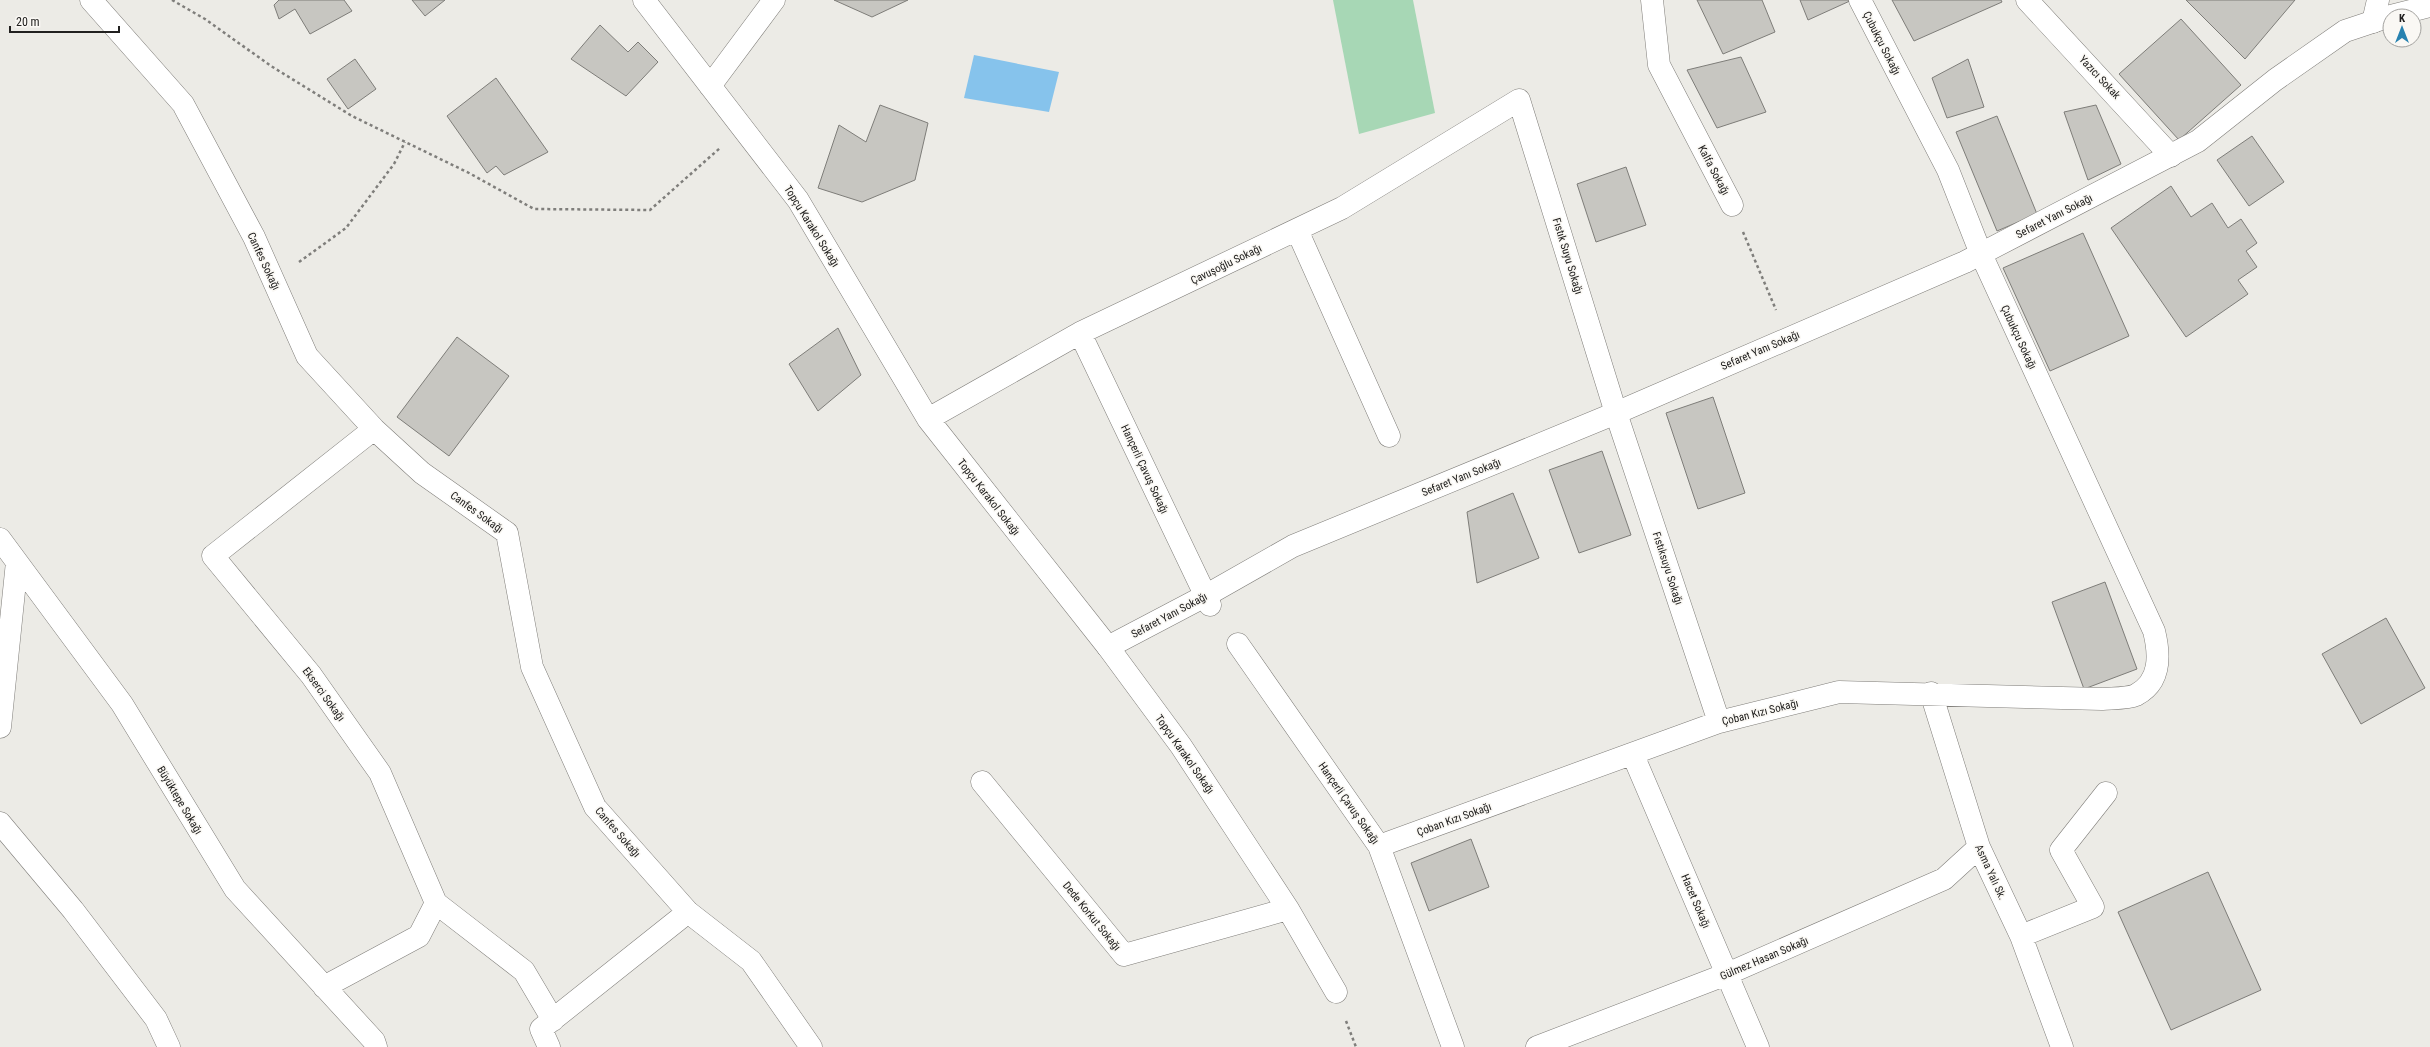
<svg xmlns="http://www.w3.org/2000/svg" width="2430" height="1047" font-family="'Roboto Condensed',sans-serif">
  <rect width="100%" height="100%" fill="#ecebe6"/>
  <!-- green -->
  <path fill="#a7d7b5" d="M1333 0H1413L1435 113 1359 134Z"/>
  <!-- water -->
  <path fill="#86c3ec" d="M974 55 1059 72 1049 112 964 98Z"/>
  <!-- building -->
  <path fill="#c7c6c1" stroke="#7e7d79" d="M279 0H344L352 11 310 34 295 9 279 19 274 5Z
    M412 0H445L425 16Z
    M834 0H908L872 17Z
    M1697 0H1762L1775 32 1723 54Z
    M1800 0H1852L1808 20Z
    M1892 0H2001L2002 2 1914 41Z
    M2186 0H2295L2245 59Z
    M2181 19 2241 85 2179 140 2119 74Z
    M600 25 628 52 638 42 658 62 626 96 571 59Z
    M1741 57 1766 112 1717 128 1687 70Z
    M355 59 376 89 348 109 327 79Z
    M1968 59 1984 107 1947 118 1932 78Z
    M496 78 548 152 504 175 496 166 487 173 447 116Z
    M880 105 928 123 915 180 862 202 818 188 839 125 866 142Z
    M2096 105 2121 164 2088 180 2064 112Z
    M1997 116 2037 214 1997 231 1956 132Z
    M2252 136 2284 182 2249 206 2217 160Z
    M1626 167 1646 225 1596 242 1577 184Z
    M2171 186 2191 217 2212 203 2228 228 2241 219 2257 243 2246 251 2257 267 2238 280 2248 294 2186 337 2111 228Z
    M2083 233 2129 336 2050 371 2003 268Z
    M838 328 861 375 818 411 789 364Z
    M457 337 509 376 449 456 397 417Z
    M1713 397 1745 493 1698 509 1666 413Z
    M1602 451 1631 535 1579 553 1549 470Z
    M1513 493 1539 558 1477 583 1467 512Z
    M2105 582 2137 669 2084 689 2052 602Z
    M2386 618 2425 688 2361 724 2322 654Z
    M1471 839 1489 887 1429 911 1411 863Z
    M2208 872 2261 990 2171 1030 2118 912Z"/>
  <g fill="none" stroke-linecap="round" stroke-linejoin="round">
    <defs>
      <path id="street" d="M91 0 183 104 254 237 307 356 374 429 422 473 507 533 532 667 595 807 688 912 751 961 811 1047
        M644 0 798 200 928 419 1108 647 1181 746 1288 909 1336 992
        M1652 0 1659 65 1732 205
        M2027 0 2171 156
        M2373 22 2378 0
        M710 86 774 0
        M1297 230 1389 436
        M1080 333 1210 605
        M928 419 1080 333 1342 208 1519 100 1616 413 1719 722
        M0 539 122 704 235 889 374 1041 376 1047
        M1238 644 1379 846 1453 1047
        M1931 693 1979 847 2021 936 2062 1047
        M0 727 17 562
        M1633 755 1758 1047
        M982 782 1124 955 1288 909
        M0 823 73 910 156 1019 169 1047
        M1379 846 1719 722 1839 692 2102 699C2111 698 2127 699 2136 695 2161 682 2160 655 2154 631L1981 254 1948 170 1860 0
        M436 903 524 971 553 1020
        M2021 936 2093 907 2061 850 2106 793
        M324 987 419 936 436 903 380 773 311 675 213 556 374 429
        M549 1047 541 1029 688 912
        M1537 1047 1727 974 1944 879 1979 847"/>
      <path id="secondary" d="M2391 16 2430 6
        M1108 647 1205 596 1293 546 1616 413 1965 262 2198 141 2275 80 2345 31 2390 16"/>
    </defs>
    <!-- street casing -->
    <use href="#street" stroke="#7f7d79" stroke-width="23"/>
    <!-- secondary casing -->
    <use href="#secondary" stroke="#7f7d79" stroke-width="23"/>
    <!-- path -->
    <path stroke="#7f7e7b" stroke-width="2.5" stroke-dasharray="3 3" stroke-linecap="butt" d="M172 0 205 19 271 66 352 116 469 173 534 209 650 210 720 148
      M1743 232 1776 310
      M299 262 346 228 394 164 405 142
      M1346 1021 1356 1047"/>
    <!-- street -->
    <use href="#street" stroke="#fff" stroke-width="22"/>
    <!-- secondary -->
    <use href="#secondary" stroke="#fff" stroke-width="22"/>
  </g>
  <g text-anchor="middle" stroke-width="3" stroke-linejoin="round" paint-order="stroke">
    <!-- street labels -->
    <g font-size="11" fill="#21201f" stroke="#faf8f4">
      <text transform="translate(1882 43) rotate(63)" y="4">Çubukçu Sokağı</text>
      <text transform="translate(2100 77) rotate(47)" y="4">Yazıcı Sokak</text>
      <text transform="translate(1714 170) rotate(62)" y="4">Kalfa Sokağı</text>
      <text transform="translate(2054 216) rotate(-27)" y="4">Sefaret Yanı Sokağı</text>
      <text transform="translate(812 226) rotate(58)" y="4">Topçu Karakol Sokağı</text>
      <text transform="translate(1568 256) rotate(73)" y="4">Fıstık Suyu Sokağı</text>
      <text transform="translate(264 261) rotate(65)" y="4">Canfes Sokağı</text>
      <text transform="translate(1226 264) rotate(-26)" y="4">Çavuşoğlu Sokağı</text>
      <text transform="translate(2019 337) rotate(65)" y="4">Çubukçu Sokağı</text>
      <text transform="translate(1760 350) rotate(-23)" y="4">Sefaret Yanı Sokağı</text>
      <text transform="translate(1145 469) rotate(65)" y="4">Hançerli Çavuş Sokağı</text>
      <text transform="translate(1461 477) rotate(-22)" y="4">Sefaret Yanı Sokağı</text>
      <text transform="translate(989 497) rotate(52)" y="4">Topçu Karakol Sokağı</text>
      <text transform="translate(477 512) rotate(36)" y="4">Canfes Sokağı</text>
      <text transform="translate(1668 568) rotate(72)" y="4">Fıstıksuyu Sokağı</text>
      <text transform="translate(1169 615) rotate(-28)" y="4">Sefaret Yanı Sokağı</text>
      <text transform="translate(324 694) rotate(54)" y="4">Ekserci Sokağı</text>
      <text transform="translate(1760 712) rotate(-14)" y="4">Çoban Kızı Sokağı</text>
      <text transform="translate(1185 754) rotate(55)" y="4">Topçu Karakol Sokağı</text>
      <text transform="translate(180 800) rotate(59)" y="4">Büyüktepe Sokağı</text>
      <text transform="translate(1349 803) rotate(55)" y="4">Hançerli Çavuş Sokağı</text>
      <text transform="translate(1454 819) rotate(-20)" y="4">Çoban Kızı Sokağı</text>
      <text transform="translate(618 832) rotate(49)" y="4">Canfes Sokağı</text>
      <text transform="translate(1991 872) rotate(65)" y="4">Asma Yalı Sk.</text>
      <text transform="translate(1696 901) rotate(67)" y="4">Hacet Sokağı</text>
      <text transform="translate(1092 916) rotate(51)" y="4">Dede Korkut Sokağı</text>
      <text transform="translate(1764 958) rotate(-23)" y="4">Gülmez Hasan Sokağı</text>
    </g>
  </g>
  <!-- north arrow -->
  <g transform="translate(2402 28)"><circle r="19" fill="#faf8f4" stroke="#a3a29f"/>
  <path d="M0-3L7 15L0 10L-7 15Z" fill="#2782b0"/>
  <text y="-6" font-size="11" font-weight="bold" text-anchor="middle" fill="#21201f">K</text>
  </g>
  <!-- scale -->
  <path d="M10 26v6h109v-6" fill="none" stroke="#21201f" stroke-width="2"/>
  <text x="16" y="26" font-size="12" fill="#21201f" stroke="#faf8f4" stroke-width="3" paint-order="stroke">20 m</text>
</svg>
